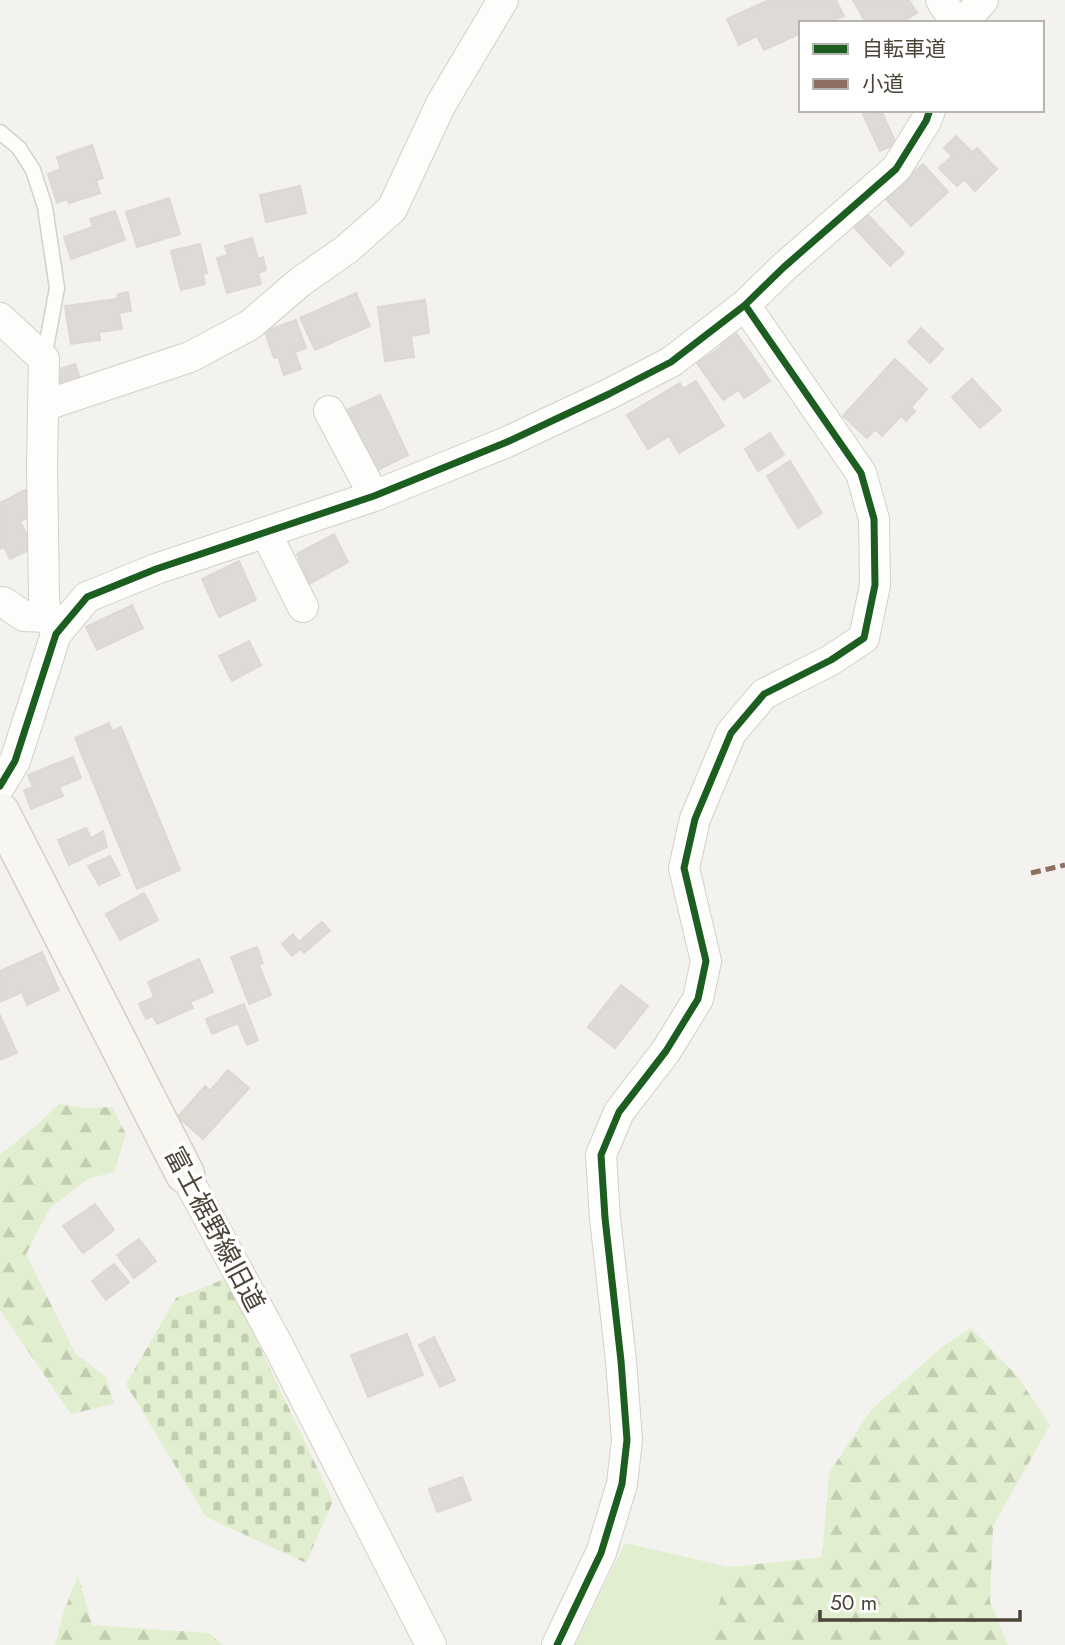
<svg xmlns="http://www.w3.org/2000/svg" width="1065" height="1645" font-family="Jost,'Noto Sans JP',sans-serif">
  <defs>
    <pattern id="forest-firs" width="22" height="20" patternUnits="userSpaceOnUse" patternTransform="scale(1.75)"><rect width="22" height="20" fill="#e1eecf"/><path d="M5 1l3.5 6h-7zM16 11l3.5 6h-7z" fill="#c3cdb2"/></pattern>
    <pattern id="cemetery-stones" width="16" height="16" patternUnits="userSpaceOnUse" patternTransform="scale(1.75)"><rect width="16" height="16" fill="#e1eecf"/><path d="M2 7V4a2 2 0 0 1 4 0v3zM10 15v-3a2 2 0 0 1 4 0v3z" fill="#c3cdb2"/></pattern>
  </defs>
  <rect width="100%" height="100%" fill="#f4f2ee"/>
  <!-- grass -->
  <path fill="#e1eecf" d="M625 1543 729 1567 708 1645H575Z"/>
  <!-- forest -->
  <path fill="url(#forest-firs)" d="M59 1104 87 1108 112 1107 126 1134 114 1172 88 1179 50 1208 26 1254 75 1353 106 1377 114 1404 71 1414 0 1310V1155L39 1123Z
    M971 1328 1018 1377 1050 1425 993 1526 990 1602 1008 1645H708L729 1567 822 1557 829 1473 871 1410 942 1347Z
    M78 1575 92 1625 209 1633 223 1645H55L64 1611Z"/>
  <!-- cemetery -->
  <path fill="url(#cemetery-stones)" d="M227 1278 333 1501 306 1563 206 1517 126 1384 176 1298Z"/>
  <!-- building -->
  <path fill="#dedbd6" stroke="#dcd9d4" stroke-width="2" d="M769 0H836L844 16 836 19 838 23H801V33L764 50 757 36 739 45 727 19Z
    M853 0H909L917 13 900 23H866Z
    M861 110H881L896 144 880 151Z
    M956 136 972 152 977 148 997 169 975 191 964 179 957 186 939 168 952 156 944 148Z
    M92 145 103 178 96 180 100 193 69 203 67 199 57 203 48 174 61 169 57 157Z
    M923 164 948 192 911 226 885 198Z
    M300 186 306 213 266 222 260 195Z
    M169 198 180 234 137 247 126 212Z
    M115 211 125 240 71 259 64 237 93 227 90 219Z
    M867 214 904 253 890 266 853 226Z
    M252 238 258 259 263 257 266 270 258 273 261 284 227 293 217 258 228 255 225 246Z
    M200 244 207 273 203 274 205 284 181 290 171 251Z
    M128 292 131 311 119 313 122 329 99 332 100 340 71 344 65 306 117 299 118 294Z
    M356 293 370 326 315 350 300 318Z
    M425 300 429 333 411 336 414 357 385 361 378 307Z
    M296 320 306 348 295 352 301 369 284 375 278 357 274 358 265 331Z
    M921 328 943 349 930 363 908 342Z
    M734 330 770 381 744 398 739 390 723 400 697 363 722 346 719 340Z
    M895 359 927 389 911 407 915 411 906 421 901 416 882 436 875 429 867 438 843 416Z
    M75 364 82 385 63 391 57 370Z
    M972 379 1001 410 980 428 952 397Z
    M696 381 724 426 679 453 669 436 648 449 627 415 680 383 683 389Z
    M380 395 408 455 376 471 347 410Z
    M770 433 784 455 758 471 745 449Z
    M790 461 822 513 798 528 767 476Z
    M31 487 33 515 20 521 33 548 10 559 4 547 0 549V503Z
    M334 534 348 562 309 584 297 554Z
    M239 561 256 600 219 617 202 579Z
    M132 605 143 628 97 650 86 627Z
    M249 641 261 665 232 681 219 656Z
    M109 723 112 731 121 727 180 870 137 889 75 738Z
    M73 757 81 778 59 787 63 796 31 809 24 790 33 787 28 775Z
    M86 828 91 838 103 831 107 847 69 865 58 840Z
    M110 856 120 875 99 885 88 866Z
    M144 893 158 920 120 940 106 914Z
    M322 922 330 931 304 953 300 949 292 956 282 944 293 934 299 942Z
    M257 947 263 963 259 965 271 995 249 1004 231 957Z
    M42 952 59 990 27 1005 22 992 0 1002V971Z
    M199 959 213 992 190 1002 193 1008 157 1024 153 1016 146 1019 139 1004 154 997 148 982Z
    M621 985 648 1006 615 1048 588 1027Z
    M244 1004 258 1040 247 1045 238 1023 212 1034 206 1019Z
    M0 1015 17 1053 0 1060Z
    M228 1070 249 1088 203 1139 178 1117 205 1086 210 1091Z
    M95 1204 114 1230 83 1253 63 1226Z
    M139 1239 156 1261 134 1278 117 1255Z
    M114 1264 129 1282 106 1300 92 1281Z
    M407 1334 423 1375 368 1397 351 1355Z
    M434 1337 455 1380 440 1387 419 1345Z
    M462 1477 471 1500 437 1512 429 1489Z"/>
  <g fill="none" stroke-linecap="round" stroke-linejoin="round">
    <defs>
      <path id="lane" d="M0 132 19 148 33 170 45 207 57 288 44 358"/>
      <path id="street" d="M941 0 956 23
        M963 23 983 0
        M0 318 44 359 42 466 44 596 46 617 59 631
        M43 406 190 357 250 325 300 282 347 249 392 209 441 104 503 0
        M329 411 374 496
        M266 533 303 607
        M3 602 24 616 46 617
        M0 786 15 761 56 634 87 597 156 569 374 496 507 442 609 394 671 362 745 305 784 267 896 169 926 121 930 110
        M185 1174 281 1351 431 1645
        M557 1645 601 1553 622 1484 627 1440 621 1361 605 1218 601 1155 619 1112 666 1051 698 999 706 961 684 868 695 819 731 733 764 694 831 660 864 638 875 585 874 519 861 473 745 305"/>
      <path id="secondary" d="M0 812 185 1174"/>
    </defs>
    <!-- lane casing -->
    <use href="#lane" stroke="#d2d0cb" stroke-width="17"/>
    <!-- street casing -->
    <use href="#street" stroke="#d2d0cb" stroke-width="32"/>
    <!-- secondary casing -->
    <use href="#secondary" stroke="#d3cfc5" stroke-width="41"/>
    <!-- lane -->
    <use href="#lane" stroke="#fdfdfc" stroke-width="14"/>
    <!-- street -->
    <use href="#street" stroke="#fdfdfc" stroke-width="30"/>
    <!-- secondary -->
    <use href="#secondary" stroke="#f7f6f1" stroke-width="38"/>
    <!-- quiet -->
    <path stroke="#8d6e63" stroke-width="5" stroke-dasharray="10 5" stroke-linecap="butt" d="M1031 873 1065 865"/>
    <defs>
      <path id="cycleway" d="M0 786 15 761 56 634 87 597 156 569 374 496 507 442 609 394 671 362 745 305 784 267 896 169 926 121 930 110
        M557 1645 601 1553 622 1484 627 1440 621 1361 605 1218 601 1155 619 1112 666 1051 698 999 706 961 684 868 695 819 731 733 764 694 831 660 864 638 875 585 874 519 861 473 745 305"/>
    </defs>
    <!-- cycleway casing -->
    <use href="#cycleway" stroke="#fff" stroke-width="11"/>
    <!-- cycleway -->
    <use href="#cycleway" stroke="#1b5e20" stroke-width="7"/>
  </g>
  <g text-anchor="middle" stroke-width="7" stroke-linejoin="round" paint-order="stroke">
    <!-- street labels -->
    <g font-size="26" fill="#4b4439" stroke="#fff">
      <text transform="translate(215 1229) rotate(62)" y="9">富士裾野線旧道</text>
    </g>
  </g>
  <!-- legend -->
  <rect x="799" y="21" width="245" height="91" fill="#ffffff" stroke="#b7b4b0" stroke-width="2"/>
  <rect x="813" y="44" width="35" height="10" fill="#1b5e20" stroke="#b7b4b0" stroke-width="2"/>
  <text x="862" y="56" font-size="21" fill="#4b4439">自転車道</text>
  <rect x="813" y="79" width="35" height="10" fill="#8d6e63" stroke="#b7b4b0" stroke-width="2"/>
  <text x="862" y="91" font-size="21" fill="#4b4439">小道</text>
  <!-- scale -->
  <path d="M820 1610v10h200v-10" fill="none" stroke="#4b4439" stroke-width="3.5"/>
  <text x="830" y="1610" font-size="21" fill="#4b4439" stroke="#ffffff" stroke-width="5" paint-order="stroke">50 m</text>
</svg>
